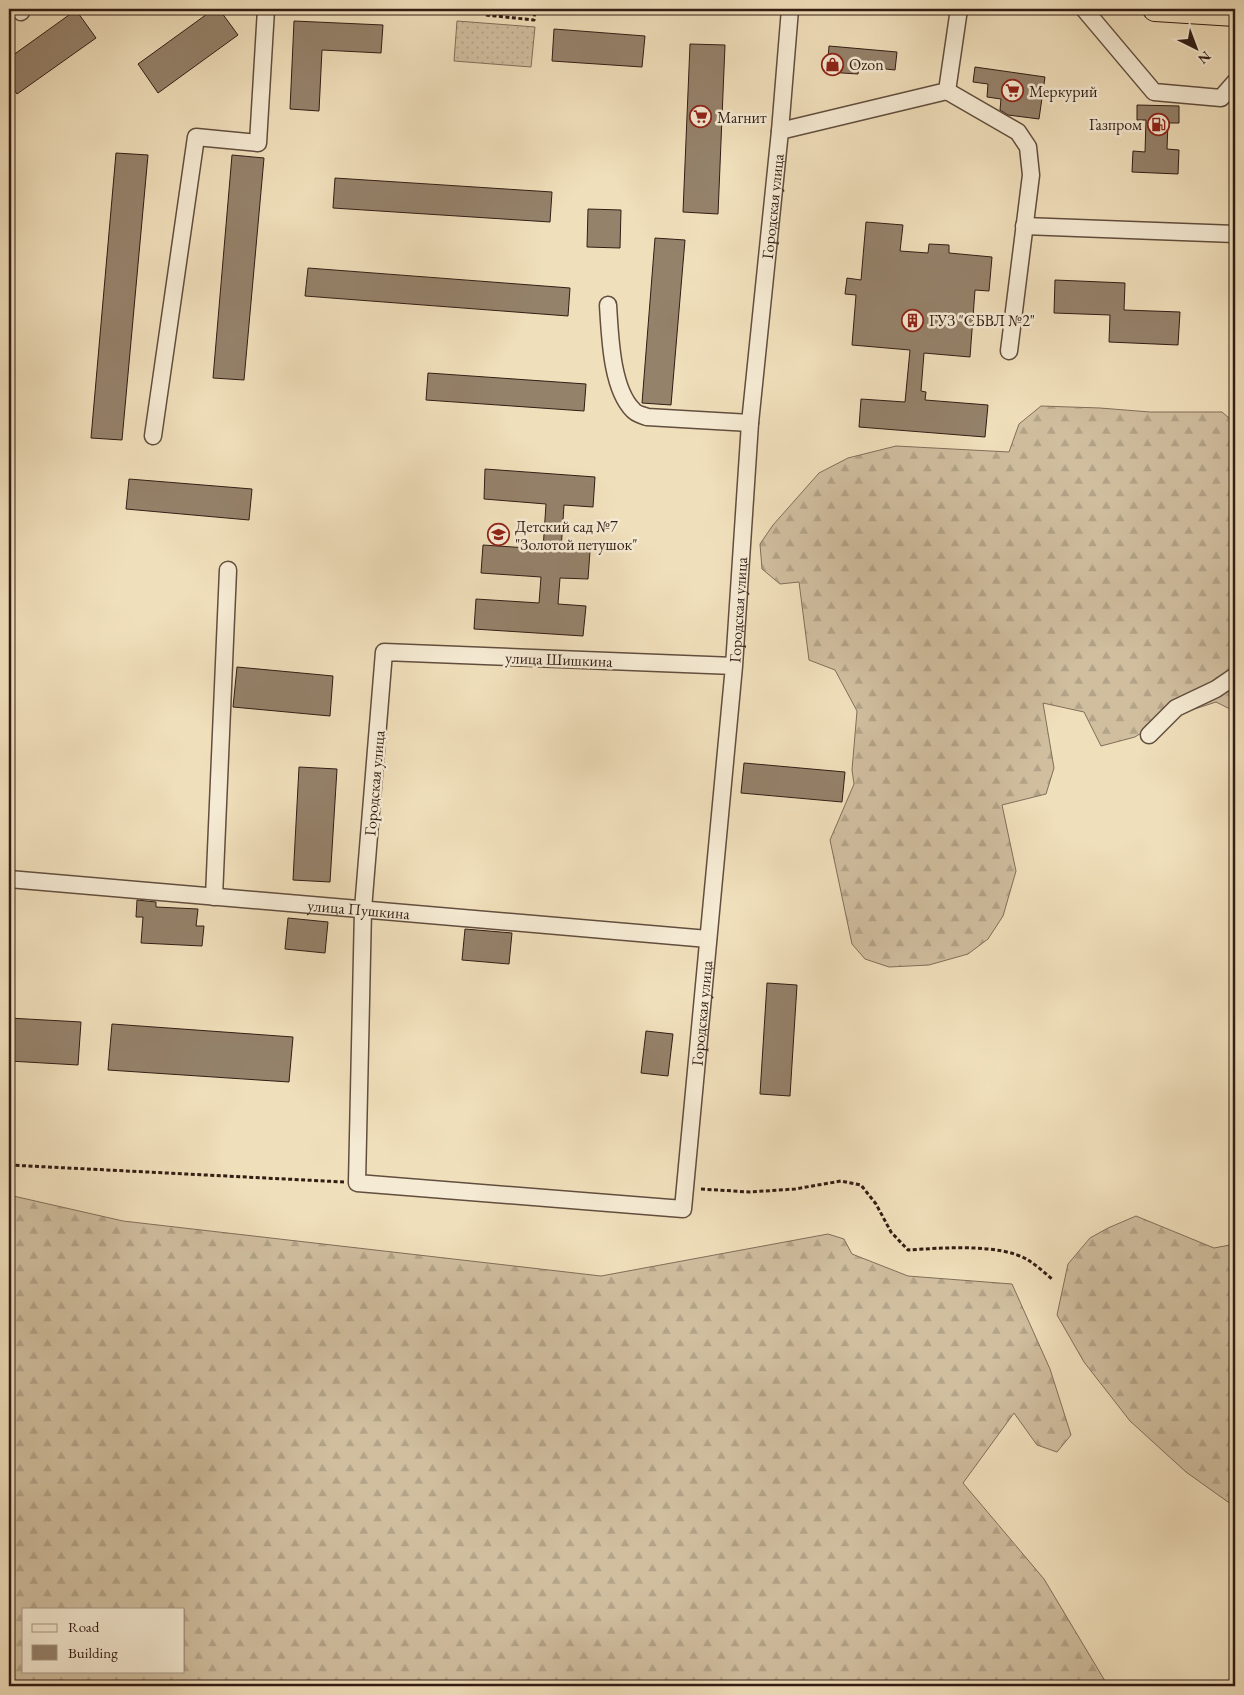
<svg xmlns="http://www.w3.org/2000/svg" width="1244" height="1695" font-family="'EB Garamond',serif">
  <defs>
    <pattern id="forest-firs" width="22" height="20" patternUnits="userSpaceOnUse" patternTransform="scale(1.25)"><rect width="22" height="20" fill="#d0be9f"/><path d="M5 1l3.5 6h-7zM16 11l3.5 6h-7z" fill="#b3a388"/></pattern>
    <pattern id="park-dots" width="8" height="8" patternUnits="userSpaceOnUse" patternTransform="scale(1.25)"><rect width="8" height="8" fill="#d0be9f"/><path d="M2 2h.1M6 6h.1" fill="none" stroke="#b3a388" stroke-width="1.8" stroke-linecap="round"/></pattern>
  </defs>
  <rect width="100%" height="100%" fill="#f0dfbb"/>
  <filter id="stains"><feTurbulence type="fractalNoise" baseFrequency=".004" numOctaves="4"/><feColorMatrix values="0 0 0 0 .2 0 0 0 0 .09 0 0 0 0 .02 0 0 0 .5 -.17"/></filter>
  <radialGradient id="worn" r=".72"><stop offset=".6" stop-color="#630" stop-opacity="0"/><stop offset="1" stop-color="#630" stop-opacity=".3"/></radialGradient>
  <!-- forest -->
  <path fill="url(#forest-firs)" stroke="#816e5a" fill-rule="evenodd" d="M1041 406 1100 408 1150 412H1222L1235 423V719L1232 710 1216 702 1161 720 1135 737 1101 746 1084 712 1043 703 1054 768 1046 794 1002 805 1016 871 1003 916 988 939 968 954 929 965 889 967 865 959 852 944 830 840 854 784 852 770 857 711 835 670 809 660 799 582 780 584 762 569 760 544 773 525 819 473 848 458 896 446 1009 452 1019 424Z
    M9 1195 123 1221 601 1276 828 1234 844 1239 852 1254 908 1276 1012 1284 1050 1369 1071 1435 1057 1452 1037 1445 1014 1413 963 1483 1044 1579 1108 1686H9ZM24 1609H184V1671H24Z
    M1136 1216 1214 1248 1235 1244V1507L1186 1472 1130 1421 1084 1362 1057 1315 1068 1264 1090 1238 1108 1228Z"/>
  <!-- park -->
  <path fill="url(#park-dots)" stroke="#816e5a" d="M457 21 535 27 531 67 454 61Z"/>
  <!-- building -->
  <path fill="#95826b" stroke="#321d14" d="M214 9H219L238 35 158 93 138 64Z
    M76 10 96 38 17 94 9 82V58Z
    M294 21 383 25 381 53 322 50 319 111 290 109Z
    M554 29 645 36 642 67 552 61Z
    M690 44 725 45 718 214 683 212Z
    M829 46 897 52 895 70 859 66 858 74 827 72Z
    M975 67 1045 77 1039 119 1008 115 1000 110 1001 99 987 97 988 84 973 82Z
    M1137 105 1179 106V123H1168L1167 149 1179 150 1178 174 1132 172 1133 151 1145 152 1146 120H1137Z
    M116 153 148 155 122 440 91 438Z
    M232 155 264 158 244 380 213 378Z
    M335 178 552 192 550 222 333 208Z
    M588 209 621 210 620 248 587 247Z
    M866 222 903 225 900 251 928 253 929 244 949 245V253L992 257 989 291 975 290 970 357 924 353 921 391 926 392 925 400 988 405 985 437 859 427 861 399 905 402 910 350 852 345 856 295 845 294 847 278 861 280Z
    M655 238 685 240 671 405 642 403Z
    M308 268 570 288 568 316 305 296Z
    M1055 280 1125 283 1124 310 1180 312 1178 345 1109 342 1110 315 1054 313Z
    M428 373 586 384 584 411 426 400Z
    M485 469 595 477 593 507 564 505 561 550 590 551 588 579 560 578 558 604 586 606 583 636 474 629 476 599 539 603 541 577 481 573 483 545 543 549 546 504 484 499Z
    M129 479 252 489 249 520 126 509Z
    M237 667 333 676 330 716 233 707Z
    M744 763 845 772 842 802 741 793Z
    M299 767 337 769 330 882 293 880Z
    M137 900 156 902V907L198 909 196 926H204L202 946 141 943 143 917H136Z
    M288 918 328 922 325 953 285 949Z
    M465 929 512 933 509 964 462 960Z
    M767 983 797 985 790 1096 760 1094Z
    M9 1018 81 1022 78 1065 9 1061Z
    M112 1024 293 1037 289 1082 108 1070Z
    M646 1031 673 1034 668 1076 641 1073Z"/>
  <g fill="none" stroke-linecap="round" stroke-linejoin="round">
    <defs>
      <g id="minor">
        <path d="M20 9 21 12"/>
        <path d="M1084 9 1154 92 1221 98 1235 82"/>
        <path d="M947 91 1018 132 1028 147 1031 175 1009 351"/>
        <path d="M780 131 947 91 959 9"/>
        <path d="M1024 226 1235 234"/>
        <path d="M608 305C610 334 611 388 633 410 636 414 642 415 647 417L750 423"/>
        <path d="M153 436 196 137 258 143 266 9"/>
        <path id="s1" d="M734 666 384 652 363 909 357 1183 683 1209 734 666 750 423 780 131 790 9"/>
        <path d="M1149 735 1176 708 1216 689 1235 676"/>
        <path id="s2" d="M9 879 708 939"/>
        <path d="M214 897 228 570"/>
      </g>
      <path id="highway" d="M1155 9 1235 14"/>
    </defs>
    <!-- minor casing -->
    <use href="#minor" stroke="#624e3e" stroke-width="19"/>
    <!-- highway casing -->
    <use href="#highway" stroke="#321d14" stroke-width="26"/>
    <!-- path -->
    <path stroke="#321d14" stroke-width="3" stroke-dasharray="4 2.5" stroke-linecap="butt" d="M486 15 534 20 535 9
      M9 1165 344 1182
      M701 1189 749 1192 795 1189 841 1181 861 1185 876 1204 891 1232 908 1250C941 1248 1000 1243 1028 1260 1036 1265 1044 1272 1052 1279"/>
    <!-- minor -->
    <use href="#minor" stroke="#f5ead3" stroke-width="16"/>
    <!-- highway -->
    <use href="#highway" stroke="#f0dfbb" stroke-width="24"/>
  </g>
  <!-- icons -->
  <defs>
    <symbol id="shop-ring" viewBox="-11 -11 22 22"><circle r="9.5" fill="#f5ead3" stroke="#8f2418" stroke-width="1.5"/><path d="M-5-2.5h2.3a2.7 3.5 0 0 1 5.4 0H5L5.5 6h-11ZM-1.5-2.5h3a1.5 2.3 0 0 0-3 0Z" fill="#8f2418"/></symbol>
    <symbol id="supermarket-ring" viewBox="-11 -11 22 22"><circle r="9.5" fill="#f5ead3" stroke="#8f2418" stroke-width="1.5"/><path d="M-6-5.5h2.5l.6 2H6L4.5 2H-2.5L-4.4-4H-6ZM-1.5 3.2a1.3 1.3 0 1 0 .1 0ZM3 3.2a1.3 1.3 0 1 0 .1 0Z" fill="#8f2418"/></symbol>
    <symbol id="fuel-ring" viewBox="-11 -11 22 22"><circle r="9.5" fill="#f5ead3" stroke="#8f2418" stroke-width="1.5"/><path d="M-5.5-6h7V0h2V4h1.3V-2.5L3-4.5l.8-.8L6-3V5H2.5V1h-1V6h-7ZM-4.2-4.7v3.2H.2V-4.7Z" fill="#8f2418"/></symbol>
    <symbol id="building-ring" viewBox="-11 -11 22 22"><circle r="9.5" fill="#f5ead3" stroke="#8f2418" stroke-width="1.5"/><path d="M-4-6H4V6H1V3H-1V6H-4ZM-2.5-4.3h1.7v1.8h-1.7ZM.8-4.3h1.7v1.8H.8ZM-2.5-1h1.7V.8h-1.7ZM.8-1h1.7V.8H.8Z" fill="#8f2418"/></symbol>
    <symbol id="school-ring" viewBox="-11 -11 22 22"><circle r="9.5" fill="#f5ead3" stroke="#8f2418" stroke-width="1.5"/><path d="M0-5L7-2L0 1L-7-2ZM-4 1L0 2.5L4 1V4Q0 6-4 4Z" fill="#8f2418"/></symbol>
  </defs>
  <g fill-rule="evenodd">
    <use href="#shop-ring" x="820" y="52" width="25" height="25"/>
    <use href="#supermarket-ring" x="1000" y="78" width="25" height="25"/>
    <use href="#supermarket-ring" x="688" y="104" width="25" height="25"/>
    <use href="#fuel-ring" x="1146" y="112" width="25" height="25"/>
    <use href="#building-ring" x="900" y="308" width="25" height="25"/>
    <use href="#school-ring" x="486" y="522" width="25" height="25"/>
  </g>
  <g text-anchor="middle" stroke-width="5" stroke-linejoin="round" paint-order="stroke">
    <!-- poi labels -->
    <g font-size="16" fill="#321d14" stroke="#f5ead3" text-anchor="start">
      <text x="849" y="70">Ozon</text>
      <text x="1029" y="97">Меркурий</text>
      <text x="717" y="123">Магнит</text>
      <text x="1142" y="130" text-anchor="end">Газпром</text>
      <text x="929" y="326">ГУЗ "СБВЛ №2"</text>
      <text x="515" y="532">Детский сад №7<tspan x="515" dy="18">"Золотой петушок"</tspan></text>
    </g>
    <!-- street labels -->
    <g font-size="16" fill="#321d14" stroke="#f5ead3">
      <text dy="6" stroke="none"><textPath href="#s1" startOffset="2216">Городская улица</textPath></text>
      <text dy="6" stroke="none"><textPath href="#s1" startOffset="1811">Городская улица</textPath></text>
      <text transform="translate(559 659) rotate(2)" y="6">улица Шишкина</text>
      <text transform="translate(374 783) rotate(-85)" y="6">Городская улица</text>
      <text dy="6" stroke="none"><textPath href="#s2" startOffset="351">улица Пушкина</textPath></text>
      <text dy="6" stroke="none"><textPath href="#s1" startOffset="1406">Городская улица</textPath></text>
    </g>
  </g>
  <!-- margin -->
  <rect width="1244" height="1695" fill="none" stroke="#f0dfbb" stroke-width="30"/>
  <rect x="10" y="10" width="1224" height="1675" fill="none" stroke="#321d14" stroke-width="2.5"/>
  <rect x="15" y="15" width="1214" height="1665" fill="none" stroke="#321d14"/>
  <!-- legend -->
  <rect x="22" y="1608" width="162" height="65" fill="#f5ead3" stroke="#a79887"/>
  <rect x="32" y="1624" width="25" height="8" fill="#f5ead3" stroke="#a79887"/>
  <text x="68" y="1632" font-size="15" fill="#321d14">Road</text>
  <rect x="32" y="1645" width="25" height="15" fill="#95826b" stroke="#a79887"/>
  <text x="68" y="1658" font-size="15" fill="#321d14">Building</text>
  <!-- north arrow -->
  <g transform="translate(1196 48) rotate(138)" stroke="#f5ead3" stroke-width="4" paint-order="stroke">
  <path d="M0-4L9 19L0 12L-9 19Z" fill="#321d14"/>
  <text y="-8" font-size="14" font-weight="bold" text-anchor="middle" fill="#321d14">N</text>
  </g>
  <rect width="100%" height="100%" filter="url(#stains)"/>
  <rect width="100%" height="100%" fill="url(#worn)"/>
</svg>
